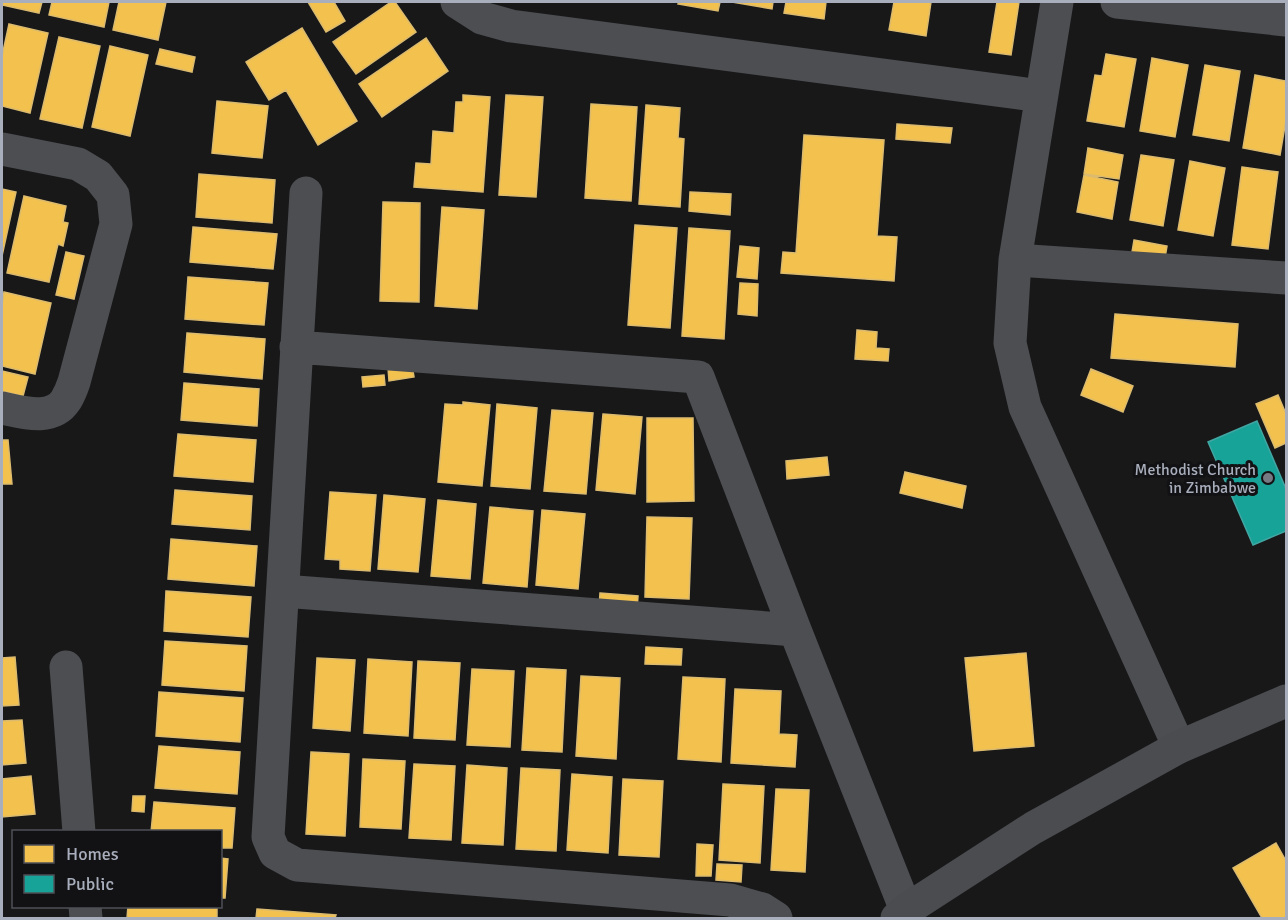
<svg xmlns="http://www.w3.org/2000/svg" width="1288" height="920" font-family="Signika,sans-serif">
  <rect width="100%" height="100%" fill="#181819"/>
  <!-- homes -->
  <path fill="#f2c14e" stroke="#dcbb6f" stroke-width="1.5" d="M2 2H42L39 13 2 5Z
    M52 2H109L104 27 49 15Z
    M119 2H166L158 40 113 30Z
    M308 2H334L345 21 326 32Z
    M391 2H395L416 32 356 74 333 42Z
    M679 2H720L718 11 678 4Z
    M732 2H773L772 9Z
    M786 2H826L824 19 784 13Z
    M894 2H931L926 36 889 30Z
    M997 2H1019L1011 55 989 52Z
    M9 24 48 33 30 113 2 106V56Z
    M302 28 357 121 318 145 286 90 269 100 246 62Z
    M59 37 100 46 82 128 40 119Z
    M426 38 448 71 382 117 359 84Z
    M110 46 148 55 130 136 92 127Z
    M160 49 195 57 192 72 156 64Z
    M1106 54 1136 59 1124 127 1087 121 1095 75 1102 76Z
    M1152 58 1188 65 1175 137 1140 131Z
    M1205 65 1240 71 1229 141 1193 135Z
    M1255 75 1286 81V120L1280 155 1243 148Z
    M463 95 490 97 483 192 414 187 416 163 431 164 433 131 454 133 456 102H463Z
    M506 95 543 97 536 197 499 195Z
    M217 101 268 106 262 158 212 153Z
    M591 104 637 107 631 201 585 198Z
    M646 105 680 108 678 138 684 139 680 207 639 204Z
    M897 124 952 128 950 143 896 139Z
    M804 135 884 140 877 236 897 237 894 281 781 273 783 252 796 253Z
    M1088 148 1123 155 1119 179 1084 174Z
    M1141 155 1174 160 1163 226 1130 220Z
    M1190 161 1225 168 1213 236 1178 230Z
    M1242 167 1278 172 1268 249 1232 245Z
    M199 174 275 180 272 223 196 217Z
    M1084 175 1118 182 1112 219 1077 212Z
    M2 189 16 192 2 256Z
    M690 192 731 194 730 215 689 211Z
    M24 196 66 206 63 222 68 223 63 246 58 244 49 282 7 273Z
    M383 202 420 203 419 302 380 301Z
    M442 207 484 210 477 309 435 306Z
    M635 225 677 228 670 328 628 325Z
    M193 227 277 234 273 269 190 262Z
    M689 228 730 231 724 339 682 336Z
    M1134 240 1167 246 1164 264 1131 258Z
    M740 246 759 248 757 279 737 277Z
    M66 252 84 256 74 299 56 295Z
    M188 277 268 283 264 325 185 319Z
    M740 283 758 284 757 316 738 314Z
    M4 292 51 303 35 374 2 366V305Z
    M1115 314 1238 324 1235 367 1111 358Z
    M857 330 877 332 876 348 889 349 888 361 855 359Z
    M187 333 265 339 262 379 184 372Z
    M412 365 414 377 389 381 388 368Z
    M1091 369 1133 386 1123 412 1081 395Z
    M2 371 28 377 23 396 2 391Z
    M384 375 385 385 363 387 362 377Z
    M184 383 259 389 257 426 181 420Z
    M1278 395 1286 414V443L1275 448 1256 404Z
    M463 402 490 405 482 486 438 482 445 404 463 405Z
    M497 404 537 408 530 489 491 486Z
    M552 410 593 413 586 494 544 491Z
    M603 414 642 417 635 494 596 490Z
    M647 418H693L694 501 647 502Z
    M178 434 256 440 253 482 174 476Z
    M2 440H8L12 484H2Z
    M827 457 829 475 787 479 786 461Z
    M905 472 966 486 962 508 900 493Z
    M175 490 252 496 250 530 172 524Z
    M330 492 376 495 370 571 340 569V560L325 559Z
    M384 495 425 499 418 572 378 569Z
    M438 500 476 504 470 579 431 576Z
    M490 507 533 511 527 587 483 583Z
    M542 510 585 514 578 589 536 585Z
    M647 517 692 518 689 599 645 597Z
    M171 539 257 546 254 586 168 579Z
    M166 591 251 597 248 637 164 631Z
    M600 593 638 596 637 610 599 607Z
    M165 641 247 646 244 691 162 685Z
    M646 647 682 649 681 665 645 664Z
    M1026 653 1034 746 974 751 965 658Z
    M15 657 19 705 2 706V658Z
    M317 658 355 660 350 731 313 728Z
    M368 659 412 662 408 736 364 733Z
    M418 661 460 663 455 740 414 738Z
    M527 668 566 670 562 752 522 750Z
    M472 669 514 671 510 747 467 745Z
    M581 676 620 678 616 759 576 756Z
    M683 677 725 679 721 762 678 759Z
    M735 689 781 691 779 734 797 735 795 767 731 763Z
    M159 692 243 698 240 742 156 736Z
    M22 720 26 763 2 765V721Z
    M159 746 240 752 237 794 155 788Z
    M311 752 349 754 345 836 306 834Z
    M363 759 405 761 401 829 360 827Z
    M414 764 455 766 451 840 409 838Z
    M467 765 507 768 503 845 462 843Z
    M521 768 560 770 556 851 516 849Z
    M572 774 612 777 608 853 567 850Z
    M31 776 35 814 2 817V779Z
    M623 779 663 781 659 857 619 855Z
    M723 784 764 786 760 863 719 860Z
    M776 789 809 790 805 872 771 870Z
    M133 796H145L144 812 132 811Z
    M154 802 235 808 232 848H220V832H151Z
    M1276 843 1286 861V918H1262L1233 868Z
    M697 844 713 845 711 876H696Z
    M220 858 228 859 225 898H220Z
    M717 864 742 865 741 882 716 880Z
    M128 906 217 908V918H127Z
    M257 909 336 915 335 918H256Z"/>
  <!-- public -->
  <path fill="#17a398" stroke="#42a6a2" stroke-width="1.5" d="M1257 421 1286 489V531L1253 545 1208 442Z"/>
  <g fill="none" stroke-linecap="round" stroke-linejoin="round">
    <!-- street -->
    <path stroke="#4c4e52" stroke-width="33" d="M457 2 482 18 511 26 1041 96
      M1057 2 1015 260 1010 343 1025 407 1179 747
      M1117 2 1286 20
      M2 149 78 164 98 176 113 195 116 224 74 382C72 388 69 395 66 400 52 422 22 412 2 408
      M306 193 268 837 275 853 297 865 730 900 762 909 776 918
      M1015 260 1286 278
      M296 347 698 377 795 630 906 910
      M283 591 795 630
      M66 667 79 832
      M85 906 86 918"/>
    <!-- secondary -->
    <path stroke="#4a4c50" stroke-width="33" d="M897 918 906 910 1033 828 1179 747 1286 701"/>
  </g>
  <!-- markers -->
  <circle fill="#767a82" stroke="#121215" stroke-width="2" cx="1268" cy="478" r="6"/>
  <g text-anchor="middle" stroke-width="6" stroke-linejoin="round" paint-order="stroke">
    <!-- poi labels -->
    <g font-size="16" fill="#a8aebb" stroke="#121215" text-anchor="end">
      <text x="1256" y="475">Methodist Church<tspan x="1256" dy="18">in Zimbabwe</tspan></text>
    </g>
  </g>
  <!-- border -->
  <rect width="1288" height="920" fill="none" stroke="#a8aebb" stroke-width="6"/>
  <!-- legend -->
  <rect x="12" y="830" width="210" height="78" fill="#121215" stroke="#4e5057" stroke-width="1.5"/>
  <rect x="24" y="845" width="30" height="18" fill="#f2c14e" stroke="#4e5057" stroke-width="1.5"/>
  <text x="66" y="860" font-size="18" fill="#a8aebb">Homes</text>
  <rect x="24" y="875" width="30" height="18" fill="#17a398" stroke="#4e5057" stroke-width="1.5"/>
  <text x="66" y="890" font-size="18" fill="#a8aebb">Public</text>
</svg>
